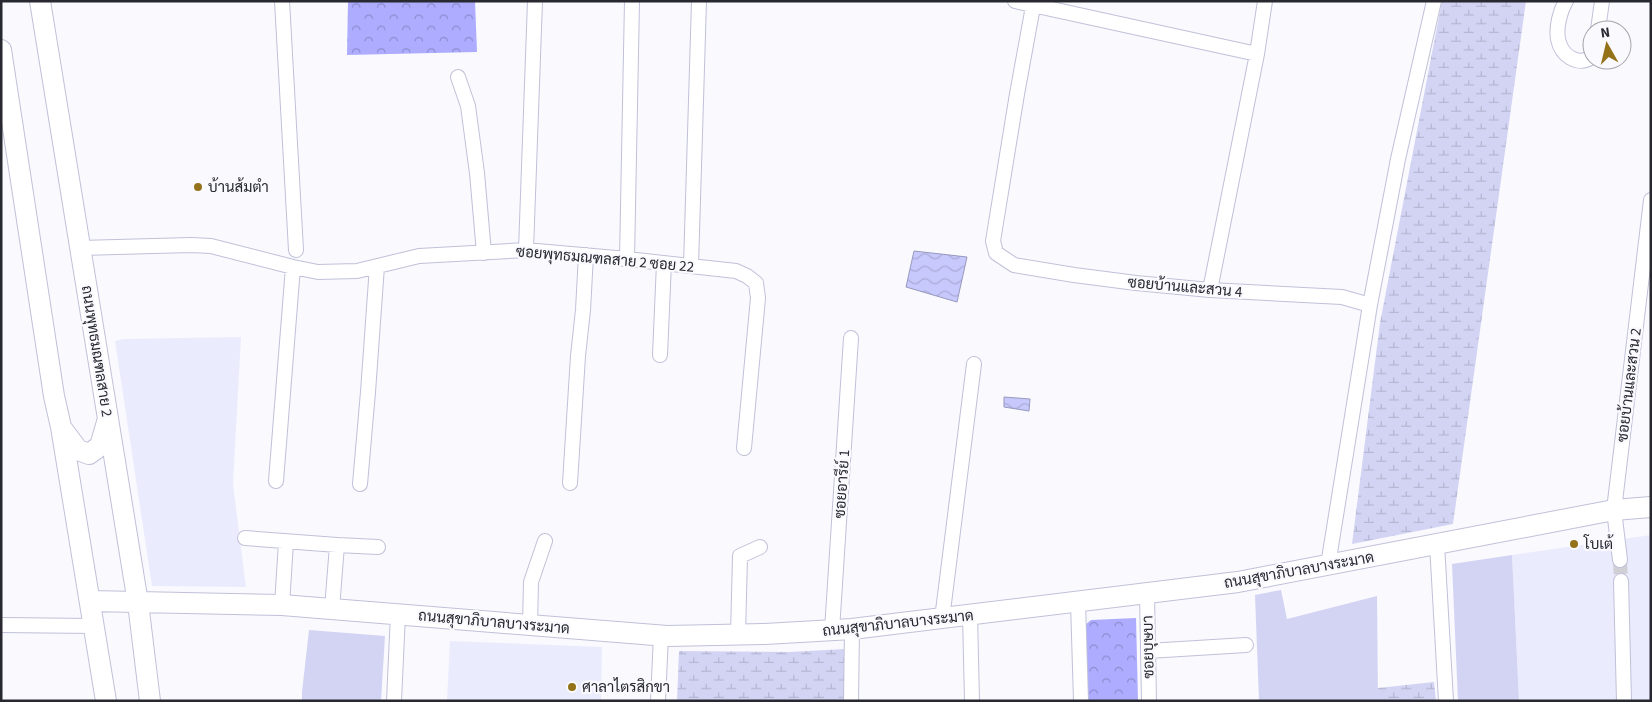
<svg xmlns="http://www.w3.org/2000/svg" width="1652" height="702" font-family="'Source Sans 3',Sarabun,sans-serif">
  <defs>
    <pattern id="forest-crowns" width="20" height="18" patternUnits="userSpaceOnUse" patternTransform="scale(1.25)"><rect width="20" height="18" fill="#adacff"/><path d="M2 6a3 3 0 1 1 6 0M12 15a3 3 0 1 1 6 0" fill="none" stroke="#8d8ccf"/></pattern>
    <pattern id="wetland-marsh" width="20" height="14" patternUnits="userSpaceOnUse" patternTransform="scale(1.25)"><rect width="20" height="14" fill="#d3d4f3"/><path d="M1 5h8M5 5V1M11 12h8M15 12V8" fill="none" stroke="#b5b6d1"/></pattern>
    <pattern id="water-waves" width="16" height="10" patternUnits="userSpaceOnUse" patternTransform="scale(1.25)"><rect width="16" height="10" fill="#c7c8fb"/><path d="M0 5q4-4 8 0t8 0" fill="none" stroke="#abacd8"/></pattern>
  </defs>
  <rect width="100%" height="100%" fill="#f9f9fe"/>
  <!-- built -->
  <path fill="#ebebfe" d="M241 337 233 484 246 587 152 586 115 341 123 339Z
    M1651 535V701H1519L1512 555Z
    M450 641 602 647 601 701H447Z"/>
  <!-- grass -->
  <path fill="#d3d4f3" d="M1512 555 1519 701H1458L1452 564Z
    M1281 590 1287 619 1377 596 1378 701H1259L1255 595Z
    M309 630 385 636 381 701H302V692Z"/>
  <!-- forest -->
  <path fill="url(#forest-crowns)" d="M348 1H475L477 52 347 55Z
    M1136 618 1138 701H1087L1085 625 1091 620Z"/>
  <!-- wetland -->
  <path fill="url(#wetland-marsh)" d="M1442 1H1526L1453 524 1352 544 1380 323Z
    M845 649 846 701H677L679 651 789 652Z
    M1434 682 1436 701H1378V688Z"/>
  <!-- water -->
  <path fill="url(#water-waves)" stroke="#9798be" d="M914 251 967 257 957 302 906 287Z
    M1004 397 1030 399 1029 411 1004 407Z"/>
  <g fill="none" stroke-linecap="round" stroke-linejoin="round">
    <!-- street-tunnel -->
    <path stroke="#cfcfd5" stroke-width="14" stroke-dasharray="14 7" stroke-linecap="butt" d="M1620 560 1621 581"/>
    <defs>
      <path id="street" d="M282 1 296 250
        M1015 1 1257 54
        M1034 1 1017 94 993 241 996 253 1014 265 1074 275 1136 283 1210 290 1342 297 1370 305 1328 565
        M1566 1C1560 11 1556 27 1558 39 1561 55 1577 67 1592 57
        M1598 30 1602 1
        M458 77 468 106 477 173 484 253
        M80 248 191 245 211 246 293 267 318 272 357 271 419 256 526 250 627 259 736 271 747 276 756 283 758 298 744 448
        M526 250 535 1
        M627 259 632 1
        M691 266 699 1
        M1210 290 1257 54 1265 1
        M1370 305 1398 159 1434 1
        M660 355 664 263
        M276 481 293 267
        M570 483 578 356 583 310 586 255
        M360 484 368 392 377 266
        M245 538 337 545 378 547
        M1437 544 1446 701
        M1620 560 1614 510 1651 200
        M1621 581 1624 701
        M1147 594 1149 701
        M1078 602 1081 701
        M282 605 286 542
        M332 609 337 545
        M970 615 972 701
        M942 619 974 364
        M1 625 94 626
        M530 625 531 582 545 541
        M832 630 851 338
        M738 635 740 556 760 547
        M1148 651 1246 645
        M394 701 398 614
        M658 701 661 635
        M851 701 852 629"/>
      <path id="secondary" d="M40 1 138 603 150 701
        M1 50 54 396 61 427 106 701
        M63 430 78 450 89 454 100 446 107 422
        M90 601 282 605 667 636 765 634 852 629 1238 582 1614 510 1651 507"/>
    </defs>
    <!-- street casing -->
    <use href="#street" stroke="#c0c1d8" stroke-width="16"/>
    <!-- secondary casing -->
    <use href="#secondary" stroke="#c0c1d8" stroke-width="22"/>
    <!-- street -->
    <use href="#street" stroke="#fff" stroke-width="14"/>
    <!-- secondary -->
    <use href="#secondary" stroke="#fff" stroke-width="20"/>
  </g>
  <!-- markers -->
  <g fill="#94721a" stroke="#f9f9fe" stroke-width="2">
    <circle cx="198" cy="187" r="5"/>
    <circle cx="1574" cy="544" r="5"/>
    <circle cx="572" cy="687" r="5"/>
  </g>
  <g text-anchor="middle" stroke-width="4.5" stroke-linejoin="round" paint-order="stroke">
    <!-- poi labels -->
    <g font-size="15" fill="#282831" stroke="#f9f9fe" text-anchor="start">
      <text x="208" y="192">บ้านส้มตำ</text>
      <text x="1584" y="549">โบเต้</text>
      <text x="582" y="692">ศาลาไตรสิกขา</text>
    </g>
    <!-- street labels -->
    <g font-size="15" fill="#282831" stroke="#f9f9fe">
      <text transform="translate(605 259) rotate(5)" y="5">ซอยพุทธมณฑลสาย 2 ซอย 22</text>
      <text transform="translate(1185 287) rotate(5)" y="5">ซอยบ้านและสวน 4</text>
      <text transform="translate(97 351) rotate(81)" y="5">ถนนพุทธมณฑลสาย 2</text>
      <text transform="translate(1629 385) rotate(-83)" y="5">ซอยบ้านและสวน 2</text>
      <text transform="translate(842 484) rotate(-86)" y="5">ซอยอารีย์ 1</text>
      <text transform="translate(1299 570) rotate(-10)" y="5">ถนนสุขาภิบาลบางระมาด</text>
      <text transform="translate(494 622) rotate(5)" y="5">ถนนสุขาภิบาลบางระมาด</text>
      <text transform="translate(898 623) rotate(-6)" y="5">ถนนสุขาภิบาลบางระมาด</text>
      <text transform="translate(1148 647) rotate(-91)" y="5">ซอยบุษบา</text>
    </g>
  </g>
  <!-- border -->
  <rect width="1652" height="702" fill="none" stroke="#282831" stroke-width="5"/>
  <!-- north arrow -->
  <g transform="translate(1607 45) rotate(352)"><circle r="24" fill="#f9f9fe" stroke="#a5a5ac"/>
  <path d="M0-4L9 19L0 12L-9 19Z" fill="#94721a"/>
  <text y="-8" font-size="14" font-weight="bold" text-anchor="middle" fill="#282831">N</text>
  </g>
</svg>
